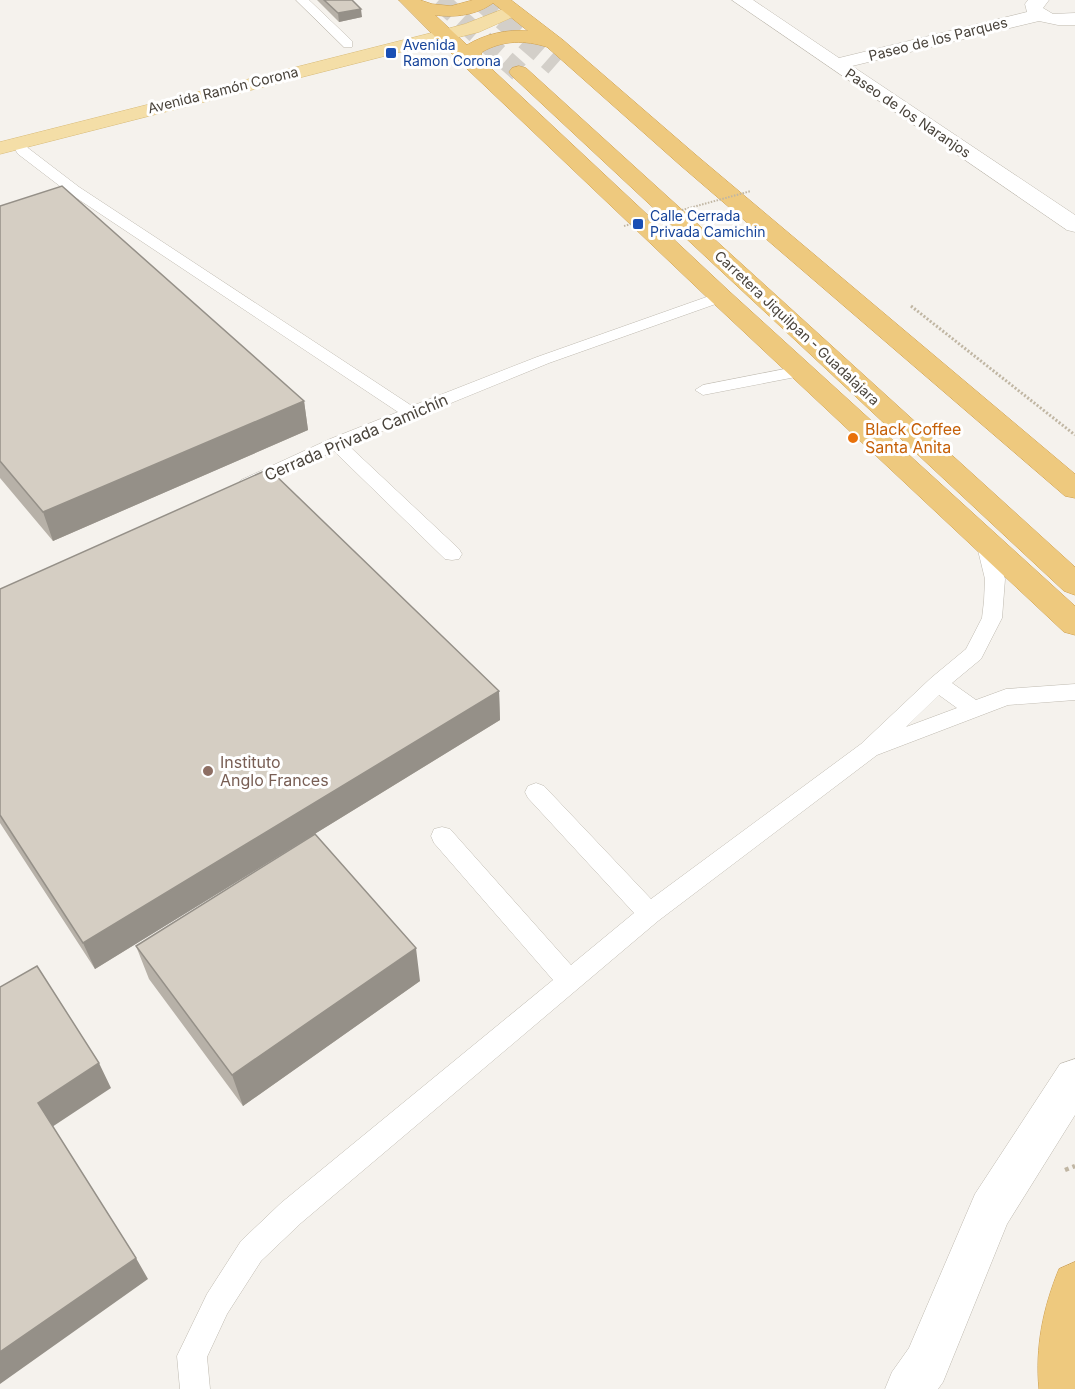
<svg xmlns="http://www.w3.org/2000/svg" width="1075" height="1389" font-family="Inter,sans-serif">
  <rect width="100%" height="100%" fill="#f5f2ed"/>
  <g fill="none" stroke-linecap="round" stroke-linejoin="round">
    <!-- highway-tunnel -->
    <path stroke="#d3cfc9" stroke-width="20" stroke-dasharray="20 10" stroke-linecap="butt" d="M439 0 519 72
      M480 0 555 66"/>
    <defs>
      <path id="lane" d="M296 0H309L352 41V47H344Z
        M18 139 23 140 28 148 79 187 412 406 537 357 715 294H727L729 297 727 300 549 363 348 445 459 549 462 554 459 559 452 560 445 559 334 451 253 488H241L238 484 241 480 330 439 398 412 69 193 18 154 11 143Z
        M800 366 806 367 808 371 806 375 703 395 695 390 703 385Z
        M984 532 991 534 993 538 1005 579 1002 618 981 659 952 683 976 700 1006 689 1075 684V700L1008 705 877 755 658 921 301 1223 261 1261 227 1314 207 1357 210 1389H180L177 1356 207 1294 241 1241 281 1203 553 980 434 843 431 836 434 829 442 827 450 829 571 965 634 913 528 798 525 792 528 786 536 783 544 786 651 899 861 744 931 678 966 649 982 618 984 601 985 579 975 538 977 534ZM939 695 957 708 906 727Z"/>
      <path id="street" d="M732 0H753L839 58 1027 12 1025 4 1028 0H1049L1043 8 1053 14 1075 13V25H1058L1039 21 852 66 1075 215V232L1067 230Z
        M1075 1059V1115L1007 1224 943 1382 938 1389H885L892 1372 909 1348 975 1194 1060 1064Z"/>
      <path id="primary" d="M511 6 517 7 520 11 517 15 479 32 0 154V142L439 31 465 24Z"/>
      <path id="highway" d="M399 0H420L432 4 451 6 473 0H511L563 40 696 155 1075 474V498L1065 496 680 165 547 47C525 40 503 40 482 52L480 58 730 292 1075 606V635L1064 632 712 302 465 67ZM493 3 528 31C507 29 485 34 467 45L435 15C455 18 477 15 493 3Z
        M519 66 526 68 1075 567V595L1064 591 512 76 509 72 512 68Z
        M1075 1262V1389H1039C1035 1347 1043 1308 1059 1269Z"/>
    </defs>
    <!-- lane casing -->
    <use href="#lane" stroke="#bfbab0" stroke-width="1"/>
    <!-- street casing -->
    <use href="#street" stroke="#bfbab0" stroke-width="1"/>
    <!-- primary casing -->
    <use href="#primary" stroke="#d8bb78" stroke-width="1"/>
    <!-- highway casing -->
    <use href="#highway" stroke="#cd9f4f" stroke-width="1"/>
    <!-- path-far1 -->
    <path stroke="#c0b6a3" stroke-width="3" stroke-dasharray="2 2" stroke-linecap="butt" d="M911 306 1075 435"/>
    <!-- path -->
    <path stroke="#c0b6a3" stroke-width="4.5" stroke-dasharray="4 4" stroke-linecap="butt" d="M1065 1170 1075 1166"/>
    <!-- lane -->
    <use href="#lane" fill="#fff" fill-rule="evenodd"/>
    <!-- street -->
    <use href="#street" fill="#fff" fill-rule="evenodd"/>
    <!-- primary -->
    <use href="#primary" fill="#f4dea7" fill-rule="evenodd"/>
    <!-- highway -->
    <use href="#highway" fill="#eec97e" fill-rule="evenodd"/>
    <!-- path-bridge -->
    <path stroke="#c0b6a3" stroke-width="2" stroke-dasharray="1.5 1.5" stroke-linecap="butt" d="M624 226 751 191"/>
  </g>
  <!-- wall -->
  <path fill="#b7b1a8" d="M317 0H352L362 17 339 22Z
    M0 206 304 401 308 430 53 541 0 478Z
    M0 589 499 691 500 720 95 969 0 823Z
    M136 946 420 981 243 1106 149 979Z"/>
  <!-- shaded-wall -->
  <path fill="#959088" d="M361 9 362 17 339 22 338 13Z
    M304 401 308 430 53 541 43 512Z
    M499 691 500 720 95 969 83 943Z
    M416 948 420 981 243 1106 232 1075Z
    M99 1063 111 1088 52 1127 38 1103Z
    M136 1258 148 1279 0 1384V1352Z"/>
  <!-- building -->
  <path fill="#d5cec3" stroke="#959088" stroke-width="1.5" d="M324 0H352L361 9 338 13Z
    M62 186 304 401 43 512 0 461V206Z
    M269 469 499 691 83 943 0 815V589Z
    M315 834 416 948 232 1075 136 946Z
    M37 966 99 1063 38 1103 136 1258 0 1352V987Z"/>
  <!-- markers -->
  <g fill="#1a4fb4" stroke="#fff" stroke-width="2">
    <rect x="385" y="47" width="12" height="12" rx="3"/>
    <rect x="632" y="218" width="12" height="12" rx="3"/>
  </g>
  <circle fill="#e8710a" stroke="#fff" stroke-width="2" cx="853" cy="438" r="6"/>
  <circle fill="#8d6e63" stroke="#fff" stroke-width="2" cx="208" cy="771" r="6"/>
  <g text-anchor="middle" stroke-width="6" stroke-linejoin="round" paint-order="stroke">
    <!-- far-street labels -->
    <g font-size="14" fill="#49433b" stroke="#fff">
      <text transform="translate(938 39) rotate(-14)" y="5">Paseo de los Parques</text>
      <text transform="translate(223 90) rotate(-14)" y="5">Avenida Ramón Corona</text>
      <text transform="translate(908 113) rotate(34)" y="5">Paseo de los Naranjos</text>
      <text transform="translate(797 328) rotate(43)" y="5">Carretera Jiquilpan - Guadalajara</text>
    </g>
    <!-- far-transit labels -->
    <g font-size="14" fill="#164399" stroke="#fff" text-anchor="start">
      <text x="403" y="50">Avenida<tspan x="403" dy="16">Ramon Corona</tspan></text>
      <text x="650" y="221">Calle Cerrada<tspan x="650" dy="16">Privada Camichin</tspan></text>
    </g>
    <!-- food labels -->
    <g font-size="16" fill="#c56008" stroke="#fff" text-anchor="start">
      <text x="865" y="435">Black Coffee<tspan x="865" dy="18">Santa Anita</tspan></text>
    </g>
    <!-- street labels -->
    <g font-size="16" fill="#49433b" stroke="#fff">
      <text transform="translate(356 437) rotate(-23)" y="6">Cerrada Privada Camichín</text>
    </g>
    <!-- education labels -->
    <g font-size="16" fill="#785e54" stroke="#fff" text-anchor="start">
      <text x="220" y="768">Instituto<tspan x="220" dy="18">Anglo Frances</tspan></text>
    </g>
  </g>
</svg>
